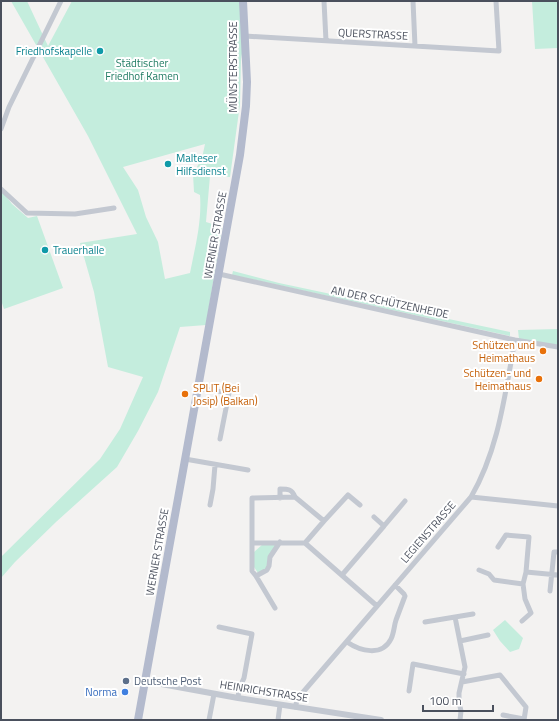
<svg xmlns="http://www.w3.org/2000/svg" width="559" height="721" font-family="'Titillium Web',sans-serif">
  <rect width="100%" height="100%" fill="#f3f2f1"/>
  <!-- green -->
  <path fill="#c4eddd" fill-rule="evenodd" d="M11 1H27L48 46 72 1H242L245 38 241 59 240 104 230 177 210 176 206 222 222 227 206 325 180 327 158 392 138 431 117 467 56 522 15 562 1 578V558L2 556 100 459 120 429 143 377 108 367 94 292 80 243 137 234 88 136ZM205 144 202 158 193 174 194 192 200 195C202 222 195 247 190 273L165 279 158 242 146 217 138 190 123 167Z
    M532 1H558V48L535 49Z
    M3 192 12 204 28 218 37 216 63 288 4 309 1 300V195Z
    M233 271 279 283 510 332V336L232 275Z
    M558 329V345L519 339 518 330Z
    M263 544H276L267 568 258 573 254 567V552Z
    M505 620 523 638 519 649 510 652 500 641 493 630Z"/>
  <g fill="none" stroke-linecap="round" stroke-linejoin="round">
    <!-- minor -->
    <path stroke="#c3c8d1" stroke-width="5" d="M324 1 326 41
      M413 1 415 46
      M245 36 499 51 496 1
      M1 129 9 107 61 1
      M1 189 27 213 75 214 114 208
      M219 274 515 340 558 347
      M198 388 229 393 220 439
      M185 459 248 470
      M471 497 558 506
      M280 498V489C288 489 292 489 295 497
      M210 505 213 489 215 465
      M384 526 405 501
      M280 542 270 557 269 566 267 570 256 576 252 571V543H305L377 606
      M252 543V498L295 497 324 521 348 495 360 505
      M305 543 324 521
      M498 547 506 535 529 537 526 572 523 584 525 599 531 613 522 621
      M479 570 489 574 494 580 523 584
      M526 572 558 575
      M342 575 384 526 374 517
      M256 576 275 608
      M550 591 554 552H558
      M455 617 473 614
      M425 622 455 617 465 667 459 693V702L461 711 460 720
      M219 627 252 634 244 678 239 689 238 698
      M460 641 488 635
      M347 642C360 651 382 657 391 639 394 633 394 626 396 620 399 612 402 604 405 596L404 594 395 585
      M462 682 500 675 526 707 524 720
      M409 691 413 664 464 674
      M295 707 298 698 471 497C499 449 505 393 515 340
      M503 715 524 719
      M209 720 214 694
      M278 720 280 705"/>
    <!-- tertiary -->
    <path stroke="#c3c8d1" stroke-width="6" d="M145 681 238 698 381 720"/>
    <!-- primary -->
    <path stroke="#b3bacd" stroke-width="8" d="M138 720 240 155 246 106 247 82 243 1"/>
  </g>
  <!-- markers -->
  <g fill="#0f9aa8" stroke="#fff" stroke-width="1.5">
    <circle cx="100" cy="51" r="4"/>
    <circle cx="168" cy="164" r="4"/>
    <circle cx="45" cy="250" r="4"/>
  </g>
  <g fill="#e8710a" stroke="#fff" stroke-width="1.5">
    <circle cx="543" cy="351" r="4"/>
    <circle cx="539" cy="379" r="4"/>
    <circle cx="185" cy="394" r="4"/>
  </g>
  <circle fill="#5c6f8a" stroke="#fff" stroke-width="1.5" cx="126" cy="681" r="4"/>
  <circle fill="#3f7fe0" stroke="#fff" stroke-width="1.5" cx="125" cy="692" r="4"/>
  <g text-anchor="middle" stroke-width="4" stroke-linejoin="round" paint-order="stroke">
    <!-- street labels -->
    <g font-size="11" fill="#4a505d" stroke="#fff">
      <text transform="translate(373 34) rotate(3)" y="4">QUERSTRASSE</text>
      <text transform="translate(233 67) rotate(-90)" y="4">MÜNSTERSTRASSE</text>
      <text transform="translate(215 235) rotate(-80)" y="4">WERNER STRASSE</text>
      <text transform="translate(390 302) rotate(12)" y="4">AN DER SCHÜTZENHEIDE</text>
      <text transform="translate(428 532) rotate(-49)" y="4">LEGIENSTRASSE</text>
      <text transform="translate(157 552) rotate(-80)" y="4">WERNER STRASSE</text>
      <text transform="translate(264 691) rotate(9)" y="4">HEINRICHSTRASSE</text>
    </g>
    <!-- culture labels -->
    <g font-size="11" fill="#0d838f" stroke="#fff" text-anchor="start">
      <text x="92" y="55" text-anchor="end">Friedhofskapelle</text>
      <text x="176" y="162">Malteser<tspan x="176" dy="13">Hilfsdienst</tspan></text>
      <text x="53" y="254">Trauerhalle</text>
    </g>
    <!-- park labels -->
    <g font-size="11" fill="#1f7b62" stroke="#fff">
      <text x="142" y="67">Städtischer<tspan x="142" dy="13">Friedhof Kamen</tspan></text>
    </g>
    <!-- food labels -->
    <g font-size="11" fill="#c56008" stroke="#fff" text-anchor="end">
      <text x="535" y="349">Schützen und<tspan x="535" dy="13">Heimathaus</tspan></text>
      <text x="531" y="377">Schützen- und<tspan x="531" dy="13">Heimathaus</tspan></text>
      <text x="193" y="392" text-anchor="start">SPLIT (Bei<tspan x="193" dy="13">Josip) (Balkan)</tspan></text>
    </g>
    <!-- service labels -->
    <g font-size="11" fill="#4e5e75" stroke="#fff" text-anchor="start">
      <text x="134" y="685">Deutsche Post</text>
    </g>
    <!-- shop labels -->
    <g font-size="11" fill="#366cbe" stroke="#fff" text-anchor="end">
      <text x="117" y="696">Norma</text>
    </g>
  </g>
  <!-- border -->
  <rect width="559" height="721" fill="none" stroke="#4a505d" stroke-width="4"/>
  <!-- scale -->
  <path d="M423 705v6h70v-6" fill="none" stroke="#4a505d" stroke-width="2"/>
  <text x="429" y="705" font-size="12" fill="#4a505d" stroke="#ffffff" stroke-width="3" paint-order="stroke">100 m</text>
</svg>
